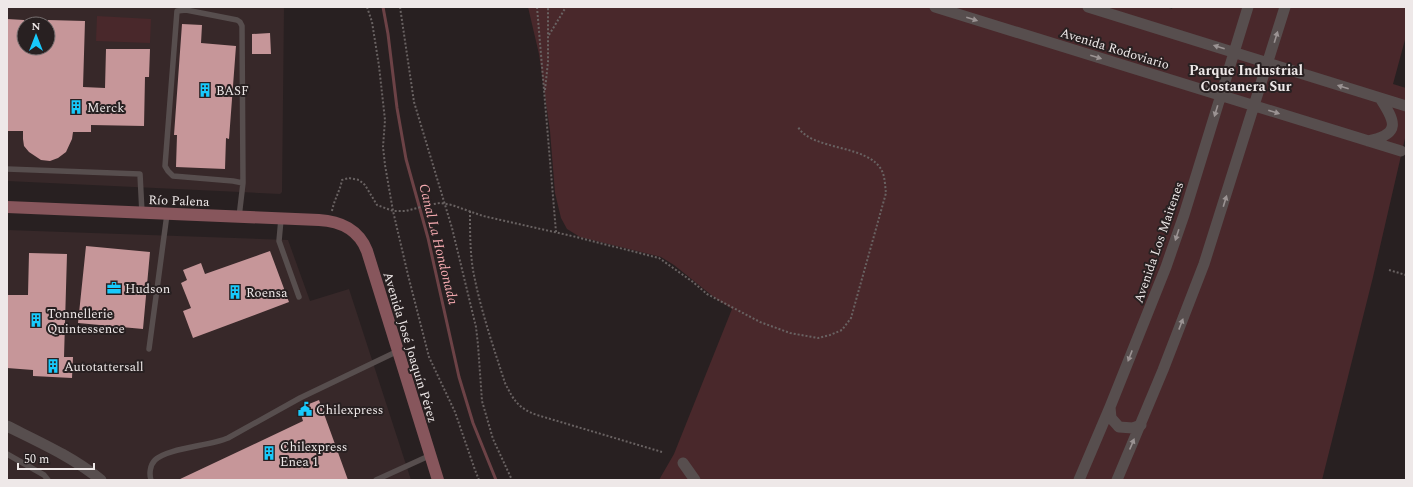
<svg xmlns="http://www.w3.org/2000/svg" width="1413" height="487" font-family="Spectral,serif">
  <rect width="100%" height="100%" fill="#282021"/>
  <!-- built -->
  <path fill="#372829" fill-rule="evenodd" d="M7 7H284L282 192 280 194 7 181ZM24 24H48V48H24Z
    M7 230 288 240 310 301 349 289 411 480H7Z"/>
  <!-- green -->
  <path fill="#49282b" d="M528 7H1166L1172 9 1173 7H1406V36L1393 84 1406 88V134L1373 277 1322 480H659L674 454 732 309 715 298 674 265 661 257 580 237 567 229 561 218 555 193 550 131 539 54Z
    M97 16 151 19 150 43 96 41Z"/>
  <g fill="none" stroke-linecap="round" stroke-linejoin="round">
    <!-- stream -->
    <path stroke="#6c4246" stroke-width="3" d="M383 7 388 34 397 108 406 159 428 238 459 377 473 423 496 480"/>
  </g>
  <!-- building -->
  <path fill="#c69699" d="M7 19 24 20V48H48V20L85 21 83 87 105 88 106 49H150L149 77H145L144 126 91 125V132H73L72 139 66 152 58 158 50 161 41 160 29 152 24 146 23 139V131H7Z
    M182 24 202 25 201 43 236 46 229 139 226 138 225 169 176 167 177 135H174Z
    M270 33 271 54H252V34Z
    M86 246 150 252 143 329 78 323Z
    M270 251 289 302 193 338 183 311 191 308 181 283 187 280 183 270 201 263 205 274Z
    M29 253 67 254 64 357H73L72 378 33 376V370L7 368V295H28Z
    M319 400 348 480H178L303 421 299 408Z"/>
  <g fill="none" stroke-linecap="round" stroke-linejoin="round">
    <!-- path -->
    <path stroke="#696262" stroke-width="2" stroke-dasharray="2 2" stroke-linecap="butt" d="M367 7 372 22 379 66 385 120 383 147 385 165 393 211 408 275 429 357 455 412 475 470 479 480
      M400 7 414 102 452 228 476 327 478 345 482 401 493 439 512 480
      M537 7 556 232
      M549 35 566 7
      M545 90 548 62V7
      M332 211C334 200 340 191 342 180L349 178 359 180 365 185 377 205 393 211H406L428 205 440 203 452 205 483 216 572 236 659 258 693 282 707 294 760 322 790 333 818 338 830 335 842 330 851 318 886 193C885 186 885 177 882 171 869 144 812 151 798 127
      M470 211C470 231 470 251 473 270 480 308 493 346 505 383 514 401 518 408 537 415L662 452
      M1389 270 1406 275"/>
    <!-- lane -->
    <path stroke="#574e4e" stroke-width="5.5" d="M7 169 140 174 142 213
      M239 217 243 183 233 181 173 176 168 171 165 166 177 11 186 10 237 20 240 22 242 26 243 183
      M281 219 279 241 299 297
      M149 349 167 214
      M7 454 44 475 48 480
      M151 480C149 474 150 465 155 460 167 448 210 446 228 438L300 398 398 351
      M376 480 431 455"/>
    <!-- street -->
    <path stroke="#574e4e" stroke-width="11" d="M935 7 1401 151
      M1088 7 1406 106
      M1368 141C1402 134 1395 121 1380 98
      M1110 407 1111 418 1119 427 1133 428 1141 425
      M7 426C39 442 73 457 101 480
      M683 463 695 480
      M1079 480 1110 407 1166 267 1184 215 1248 7
      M1117 480 1163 370 1204 264 1285 7"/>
    <!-- secondary -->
    <path stroke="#87565c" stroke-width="12" d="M7 207 319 220C340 221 359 230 367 251L438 480"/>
  </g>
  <!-- one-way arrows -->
  <defs><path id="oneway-solid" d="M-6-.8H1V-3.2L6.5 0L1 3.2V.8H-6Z"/></defs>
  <g fill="#9b9393">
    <use href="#oneway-solid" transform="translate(972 19) rotate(17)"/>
    <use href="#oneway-solid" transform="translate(1276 37) rotate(-73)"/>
    <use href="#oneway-solid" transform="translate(1219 47) rotate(-162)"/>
    <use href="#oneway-solid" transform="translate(1096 57) rotate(17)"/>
    <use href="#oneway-solid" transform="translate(1343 87) rotate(-162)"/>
    <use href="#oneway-solid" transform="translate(1216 111) rotate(107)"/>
    <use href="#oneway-solid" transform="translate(1274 112) rotate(17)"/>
    <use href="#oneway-solid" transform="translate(1225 201) rotate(-73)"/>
    <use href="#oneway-solid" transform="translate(1177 235) rotate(108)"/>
    <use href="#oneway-solid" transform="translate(1181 324) rotate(-69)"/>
    <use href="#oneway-solid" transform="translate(1130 356) rotate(111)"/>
    <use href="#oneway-solid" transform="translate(1132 444) rotate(-67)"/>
  </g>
  <!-- icons -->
  <defs>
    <symbol id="building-bare" viewBox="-9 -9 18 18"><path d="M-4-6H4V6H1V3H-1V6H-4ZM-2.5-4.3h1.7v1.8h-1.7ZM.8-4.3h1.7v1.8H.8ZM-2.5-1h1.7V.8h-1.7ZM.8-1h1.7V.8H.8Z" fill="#18cafc" stroke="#282021" stroke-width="2.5" paint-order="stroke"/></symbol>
    <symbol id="office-bare" viewBox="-9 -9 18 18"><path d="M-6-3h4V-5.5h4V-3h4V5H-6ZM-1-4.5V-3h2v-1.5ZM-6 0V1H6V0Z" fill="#18cafc" stroke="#282021" stroke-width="2.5" paint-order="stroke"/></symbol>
    <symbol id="civic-bare" viewBox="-9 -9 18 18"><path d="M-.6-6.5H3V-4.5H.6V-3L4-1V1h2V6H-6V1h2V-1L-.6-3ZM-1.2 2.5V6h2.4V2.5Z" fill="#18cafc" stroke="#282021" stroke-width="2.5" paint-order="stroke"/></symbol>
  </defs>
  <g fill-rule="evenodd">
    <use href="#building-bare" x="195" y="80" width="20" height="20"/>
    <use href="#building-bare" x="66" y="97" width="20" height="20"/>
    <use href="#office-bare" x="104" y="278" width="20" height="20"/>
    <use href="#building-bare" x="225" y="282" width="20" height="20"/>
    <use href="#building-bare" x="26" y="310" width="20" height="20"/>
    <use href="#building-bare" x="43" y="356" width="20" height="20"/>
    <use href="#civic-bare" x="295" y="399" width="20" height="20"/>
    <use href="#building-bare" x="259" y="443" width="20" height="20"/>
  </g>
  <g text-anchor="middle" stroke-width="4" stroke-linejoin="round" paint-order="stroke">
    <!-- street labels -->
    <g font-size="13" fill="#eee8e8" stroke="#282021">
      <text transform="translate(1115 48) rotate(17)" y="5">Avenida Rodoviario</text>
      <text transform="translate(179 200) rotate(2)" y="5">Río Palena</text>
      <text transform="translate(1158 242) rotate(-71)" y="5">Avenida Los Maitenes</text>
      <text transform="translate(411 347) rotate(73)" y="5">Avenida José Joaquín Pérez</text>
    </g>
    <!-- poi labels -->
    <g font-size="13" fill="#eee8e8" stroke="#282021" text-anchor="start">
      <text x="216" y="95">BASF</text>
      <text x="87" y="112">Merck</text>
      <text x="125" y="293">Hudson</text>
      <text x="246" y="297">Roensa</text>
      <text x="47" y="318">Tonnellerie<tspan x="47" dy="15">Quintessence</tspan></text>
      <text x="64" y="371">Autotattersall</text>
      <text x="316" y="414">Chilexpress</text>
      <text x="280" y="451">Chilexpress<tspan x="280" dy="15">Enea 1</tspan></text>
    </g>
    <!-- neighbourhood labels -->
    <g font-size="14" font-weight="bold" fill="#eee8e8" stroke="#282021">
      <text x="1246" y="75">Parque Industrial<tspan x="1246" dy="16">Costanera Sur</tspan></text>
    </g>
    <!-- water labels -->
    <g font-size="14" font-style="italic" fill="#f5aab0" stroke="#282021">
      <text transform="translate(439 244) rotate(76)" y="5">Canal La Hondonada</text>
    </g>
  </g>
  <!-- border -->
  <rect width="1413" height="487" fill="none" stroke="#eee8e8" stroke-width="16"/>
  <!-- north arrow -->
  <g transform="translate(36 36)"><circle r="19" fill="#282021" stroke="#777071"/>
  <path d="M0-3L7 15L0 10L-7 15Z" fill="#18cafc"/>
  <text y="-6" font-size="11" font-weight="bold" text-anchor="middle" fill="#eee8e8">N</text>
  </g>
  <!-- scale -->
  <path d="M18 463v6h76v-6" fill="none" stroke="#eee8e8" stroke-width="2"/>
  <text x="24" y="463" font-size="12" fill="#eee8e8" stroke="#282021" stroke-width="3" paint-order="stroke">50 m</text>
</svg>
